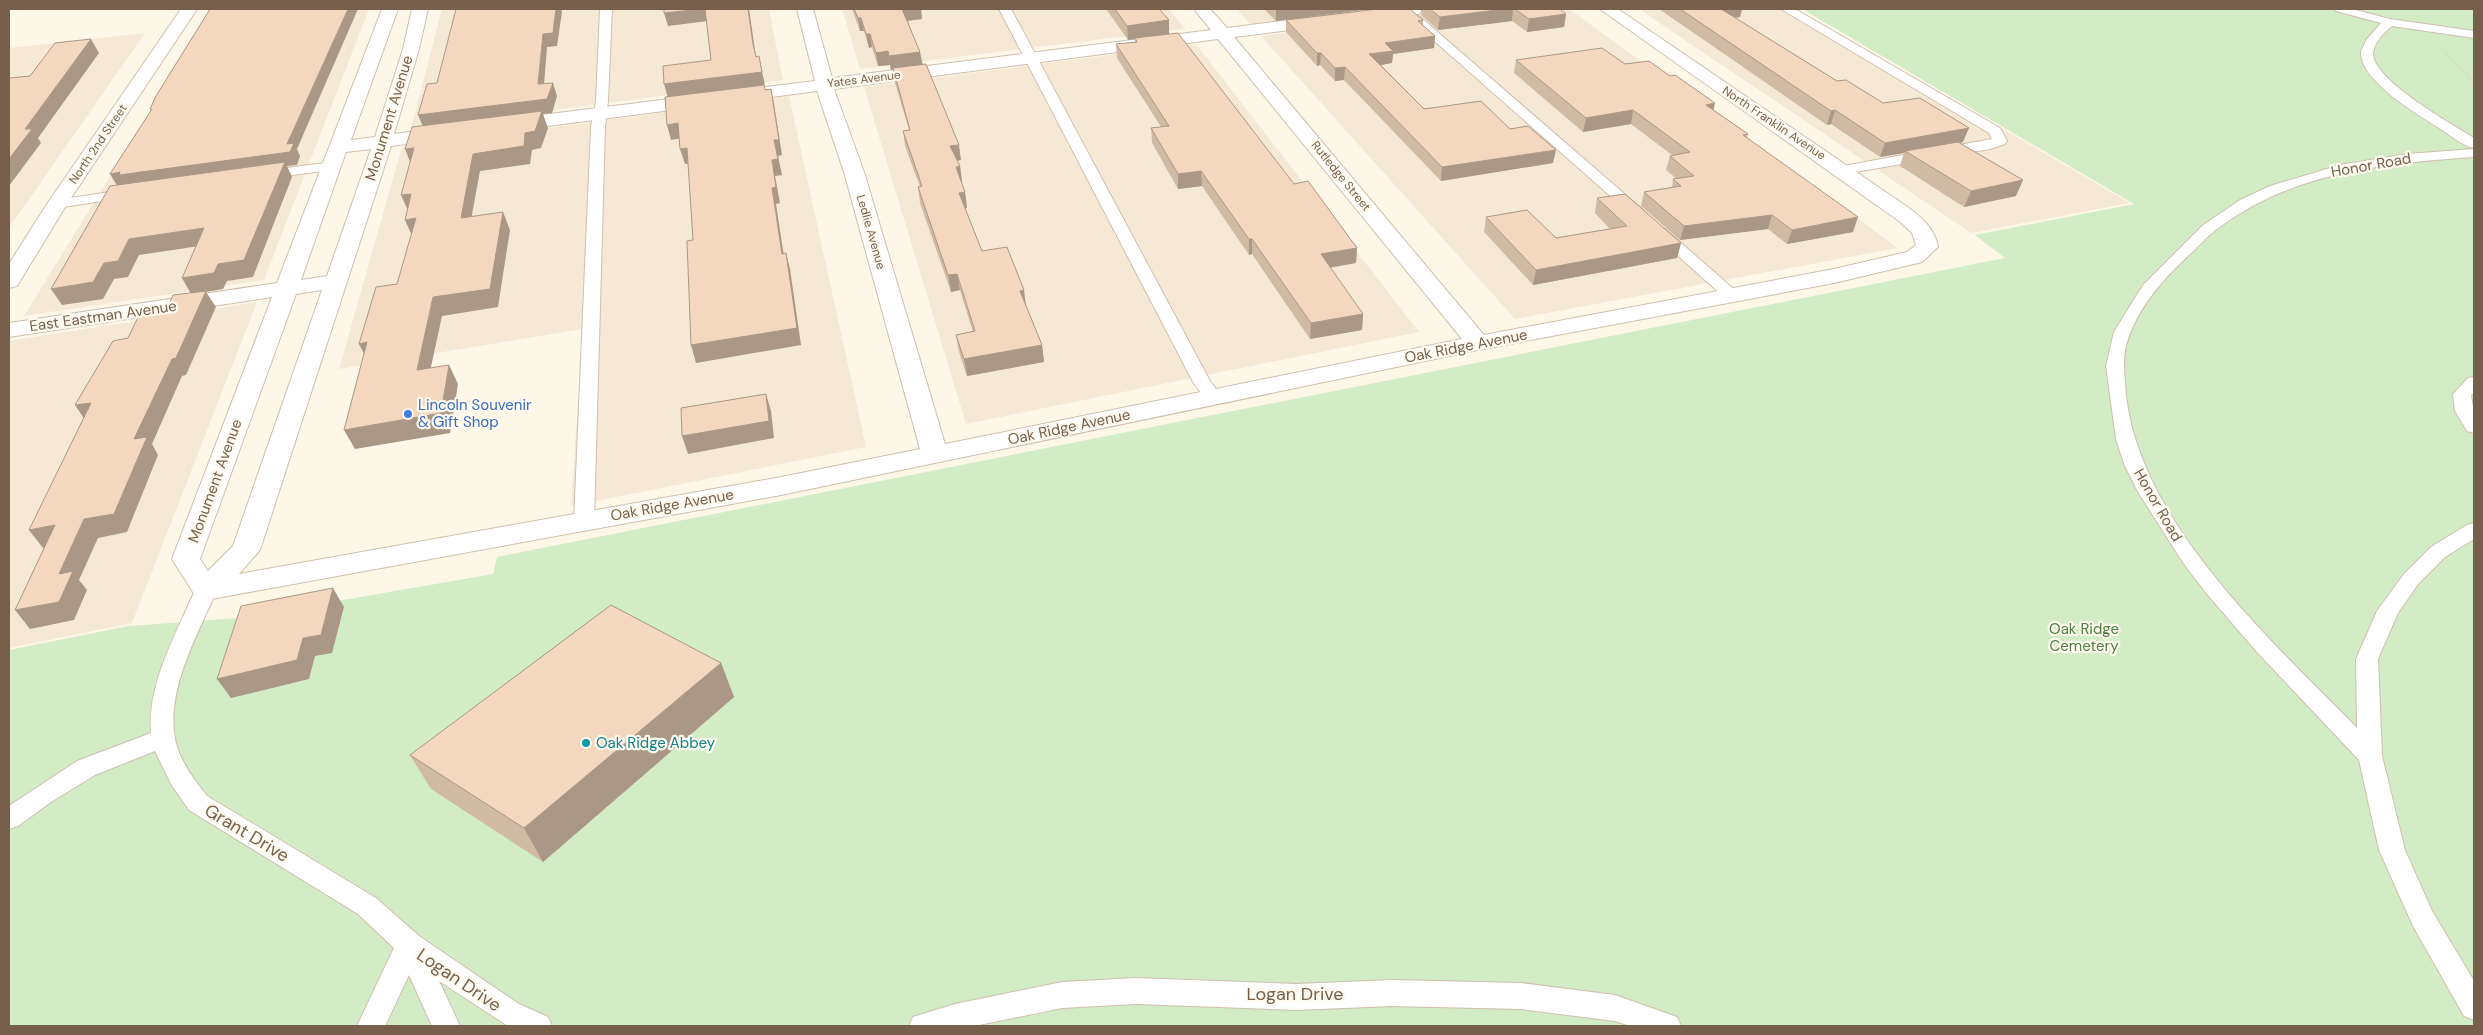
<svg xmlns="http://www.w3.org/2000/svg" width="2483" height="1035" font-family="'DM Sans',sans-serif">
  <rect width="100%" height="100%" fill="#fdf7e8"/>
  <!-- residential -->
  <path fill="#f5e9d6" d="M213 9H369L264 280 24 316Z
    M442 9H769L783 80 411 129Z
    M842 9H1169L1185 29 860 69Z
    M1237 9H1381L1252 26Z
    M1472 9H1569L1898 248 1515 319 1261 36Z
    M1639 9H1797L2130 203 1971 233Z
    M145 33 9 228V48Z
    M1196 44 1419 332 966 424 864 87Z
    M789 96 866 447 571 506 583 329 339 369 402 147Z
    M257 302 132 623 9 648V341Z"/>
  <!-- green -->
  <path fill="#d2ecc6" d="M1802 9H2474V1026H9V650L129 626 239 618 493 574 497 557 2005 258 1975 235 2134 204Z"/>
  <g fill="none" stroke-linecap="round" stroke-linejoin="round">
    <defs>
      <path id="service" d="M600 9H612L608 101 605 127 594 521 591 526 584 528 577 526 574 521 591 127 596 101Z
        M999 9H1011L1210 381 1222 397 1219 401H1207L1193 382Z
        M1398 9H1411L1643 210 1645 213 1643 216H1633Z
        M1781 9H1795L2000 128 2007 141 2005 144 1990 149 1843 174 1838 173 1836 170 1838 167 1843 166 1992 139 1989 133Z
        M2334 9H2352L2390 19 2474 31V38L2392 26C2384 33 2373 43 2373 54 2374 81 2452 124 2474 138V148C2463 146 2451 136 2441 129 2419 115 2359 81 2361 51L2367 39 2381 23 2336 11Z
        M2474 149V157C2386 163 2294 172 2221 226 2209 234 2199 246 2188 256 2161 281 2136 310 2126 346 2122 363 2125 378 2126 395 2140 523 2271 640 2357 728L2356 659 2377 611 2404 574 2431 547 2467 525 2474 523V539L2445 557 2418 584 2398 613 2378 659 2382 756 2405 850 2432 911 2474 981V1020L2464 1016 2413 926 2379 850 2359 760 2257 652 2207 594 2184 564 2138 492 2124 464 2116 439 2106 366 2114 332 2143 285 2202 226 2240 200 2270 186 2340 165 2407 154Z
        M333 162 338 163 340 166 338 169 263 179 256 175 263 171Z
        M130 189 135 190 137 193 135 196 57 208 50 204 57 200Z
        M1660 227 1665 229 1737 292 1739 295 1737 298H1725L1655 235 1652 232 1655 229Z
        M2474 377V392L2471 395 2474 413V433L2467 431 2455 411 2453 394 2468 378Z
        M206 583 214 585 217 590C197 636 162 696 177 747 183 765 195 781 207 796L376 898 419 936 519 1004 548 1017 552 1026H508L439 981 460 1026H432L409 975 385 1026H357L394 948 358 914 189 810 171 784 155 751 95 775 51 802 18 826 9 829V806L77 761 151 733C147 683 176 635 195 590L198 585Z
        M1136 978 1296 984 1392 980 1521 983 1615 995 1677 1017 1681 1026H1630L1615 1021 1521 1009 1392 1006 1296 1010 1136 1004 1062 1008 974 1026H909L913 1017 955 1004 1062 982Z"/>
      <path id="minor" d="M181 9H197L67 204 20 281 17 286 9 288V264L47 204Z
        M382 9H398L351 140 375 137 403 49 412 9H428L419 49 394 134 447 127 454 129 456 133 454 137 447 139 391 146 260 550 239 574 781 477 920 449 844 172 817 91 509 131 502 129 500 125 502 121 509 119 815 81 797 9H813L832 78 1211 30 1194 9H1210L1227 28 1322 16 1328 18 1330 21 1322 26 1234 37 1484 335 1834 269 1907 252 1916 245 1912 233 1899 221 1600 9H1618L1909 208C1922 218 1935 229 1938 247L1922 262 1834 283 1478 350 781 495 206 600 196 597 172 559 272 297 9 337V323L277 283ZM1218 39 1462 339 945 444 864 172 834 89ZM371 149 327 276 301 280 346 152ZM322 290 233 546 208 571 200 559 296 294Z
        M1375 9H1426L1418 14 1375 19 1369 17 1367 14Z"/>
    </defs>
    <!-- service casing -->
    <use href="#service" stroke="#d0bfad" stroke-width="2"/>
    <!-- minor casing -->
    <use href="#minor" stroke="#d0bfad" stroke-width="2"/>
    <!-- path -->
    <path stroke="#d9bba1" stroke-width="2" stroke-dasharray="0.5 2.5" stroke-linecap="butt" d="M2445 52 2474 82"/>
    <!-- service -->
    <use href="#service" fill="#fff" fill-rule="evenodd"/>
    <!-- minor -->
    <use href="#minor" fill="#fff" fill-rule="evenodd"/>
  </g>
  <!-- wall -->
  <path fill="#d1baa4" d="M852 9H921L922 19 908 21 922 64 961 160 957 161 960 166 962 182H961L965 192 967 208H965L982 251 1026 305 1042 345 1044 362 967 376 959 352 956 335 973 332 960 290 951 292 920 203 918 187H920L905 146 903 131 909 130 895 83 893 69 891 70 890 65 878 66 872 47 869 48 864 31H860Z
    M1106 9H1159L1169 20V34L1294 184 1357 248 1356 263 1330 268 1363 314 1362 330 1310 339 1252 254 1249 255 1202 186 1178 189 1152 143 1151 128 1161 127 1117 58 1116 44 1135 42V39L1128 40Z
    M1264 9H1370L1276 21Z
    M1421 9H1560L1566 14 1564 27 1527 32 1512 21 1438 30 1421 15Z
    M1659 9H1742L1740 17 1735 18 1837 81 1963 142 1960 143 2016 196 1964 207 1900 166 1904 153 1880 157 1831 124 1827 125Z
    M1286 20H1423V25L1435 36 1434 48 1393 54 1392 63 1381 65 1424 109 1510 129 1553 163 1441 181 1344 80 1335 81 1320 65 1317 66 1286 32Z
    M1516 60 1625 64 1714 110 1748 134 1747 138 1853 232 1787 244 1768 229 1680 240 1641 206 1644 192 1672 187 1673 179H1677L1666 170 1670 156 1672 155 1631 124 1583 132 1514 73Z
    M1597 198 1681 243 1677 258 1533 285 1484 232 1486 217 1556 238 1610 229 1595 213Z
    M721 663 734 697 543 862 431 789 410 755Z"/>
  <!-- shaded-wall -->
  <path fill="#aa9786" d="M348 9H358L297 149 300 156 297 165 287 166 292 177 253 277 227 281 223 289 206 292 216 307 186 375 182 376 152 444 158 455 127 532 98 538 79 580 87 590 74 620 30 629 15 610 59 574 84 519 134 439 191 294 182 278 218 264 283 167 118 187 110 174 287 144Z
    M556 9H561L562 12 557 46 547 47 543 98 538 84 543 34Z
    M701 9H705L708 21 668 26 664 13Z
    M748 9H749L756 57 753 44Z
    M902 9H921L922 19 904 21Z
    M1276 9H1370L1276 21Z
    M1505 9H1513L1512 21 1438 30 1440 17Z
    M1719 9H1742L1740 17 1716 20Z
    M1566 14 1564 27 1527 32 1529 19Z
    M858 18H861L864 31H860Z
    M1169 20V34L1128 40 1127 26Z
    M866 34H870L872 47 869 48Z
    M1435 36 1434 48 1393 54 1392 63 1369 67V54L1385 43Z
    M91 39 99 53 38 138 41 143 9 186V159L25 129Z
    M888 51 890 65 878 66 876 53Z
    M920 52 923 66 891 70 889 56Z
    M1317 53H1321L1320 65 1317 66Z
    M759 56 765 86 668 98 664 84Z
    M1345 67 1344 80 1335 81V68Z
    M553 83 557 96 552 113 543 114 548 128 541 148 532 150 530 164 480 171 468 236 461 218 473 154 525 133 424 129 418 115Z
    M771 89 774 104 782 155 778 156 782 175 775 176 780 203 776 204 786 270 782 254 772 188V160L774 140Z
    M1715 103 1712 117 1706 105Z
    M1633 110 1631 124 1583 132 1586 118Z
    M1835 110 1831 124 1827 125 1831 111Z
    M678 123 682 138 671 140 667 125Z
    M1969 128 1963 142 1908 152 1905 151 1904 153 1880 157 1885 143Z
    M959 145 961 160 953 161 950 146Z
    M414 148 412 167 405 149Z
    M687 148 692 163 685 164 680 149Z
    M1556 150 1553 163 1441 181 1442 167Z
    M960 166 962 182 958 183 956 167Z
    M1201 171 1202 186 1178 189V174Z
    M2023 180 2016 196 1964 207 1971 191Z
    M965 192 967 208 962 209 959 193Z
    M411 194 409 213 401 195Z
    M503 212 510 230 498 307 442 316 426 390 417 370 433 297Z
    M1772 215 1768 229 1680 240 1684 226Z
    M1858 217 1853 232 1787 244 1792 230Z
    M416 218 413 238 405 220Z
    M204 228 213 244 139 255 128 277 114 279 103 299 62 305 51 289 104 263 129 239Z
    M1249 239H1252V254L1249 255Z
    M1681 243 1677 258 1533 285 1536 270Z
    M1357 248 1356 263 1320 269 1321 254Z
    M786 253 790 269 801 345 696 363 691 345Z
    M957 274 960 290 951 292 948 275Z
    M1024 290 1026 307 1020 291Z
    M1363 314 1362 330 1310 339 1311 323Z
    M367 342 369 363 359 344Z
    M1042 345 1044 362 967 376 964 359Z
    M449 365 458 384 450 433 355 449 344 430Z
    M766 394 771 411 774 438 688 454 682 436Z
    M91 403 87 423 75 405Z
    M55 525 69 543 43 548 29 530Z
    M333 588 344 607 332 653 315 656 309 679 231 698 217 679 303 638Z
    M721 663 734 697 543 862 524 828Z"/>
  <!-- building -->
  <path fill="#f3d8bf" stroke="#aa9786" d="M210 9H348L287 144 294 143 290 152 119 175 120 172 110 174 152 109H150L156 96Z
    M456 9H556L553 33 543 34 538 84 553 83 547 99 418 115 427 84 437 83Z
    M664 9H701L664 13Z
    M705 9H748L753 44 756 57 759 56 762 72 664 84 663 66 711 60Z
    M854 9H902L920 52 889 56 888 51 876 53 870 34H866L861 18H858Z
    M1115 9H1159L1169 20 1127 26Z
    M1378 9H1410L1423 20 1418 21 1435 36 1385 43 1393 51 1369 54 1424 109 1481 101 1510 129 1528 126 1556 150 1442 167 1345 67 1335 68 1321 53H1317L1286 20Z
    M1430 9H1505L1440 17Z
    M1515 9H1560L1566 14 1529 19Z
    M1680 9H1721L1837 81 1846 80 1883 103 1920 98 1969 128 1885 143 1835 110 1831 111Z
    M1178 33 1294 184 1308 181 1357 248 1321 254 1363 314 1311 323 1252 239H1249L1201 171 1178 174 1151 128 1169 126 1116 44 1137 42 1135 38Z
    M91 39 25 129H32L9 159V79L10 78 30 76 55 43Z
    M1602 48 1625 64 1649 61 1670 76 1675 75 1715 103 1706 105 1748 134 1743 135 1858 217 1792 230 1772 215 1684 226 1644 192 1681 186 1673 179 1694 176 1670 156 1690 152 1633 110 1586 118 1516 60Z
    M926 64 959 145 950 146 960 166 956 167 965 192 959 193 982 251 1007 247 1024 290 1020 291 1042 345 964 359 956 335 975 331 957 274 948 275 918 187 922 186 903 131 910 130 893 68Z
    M764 85 765 90 771 89 779 140H774L778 159 772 160 776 187 772 188 782 254 786 253 797 328 691 345 687 241 693 240 687 148 680 149 678 123 667 125 665 97Z
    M542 111 535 131 525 133 524 146 473 154 461 218 503 212 490 289 433 297 417 370 449 365 441 413 344 430 367 342 359 344 376 287 397 284 416 218 405 220 411 194 401 195 414 148 405 149 412 127Z
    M1958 142 2023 180 1971 191 1905 151Z
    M285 162 244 260 218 264 214 273 182 278 204 228 129 239 118 261 104 263 93 282 51 289 110 186Z
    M1625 194 1681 243 1536 270 1486 217 1527 210 1556 238 1627 226 1597 198Z
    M206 291 176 358 172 359 134 439 147 437 114 514 84 519 59 574 73 571 59 602 15 610 55 525 29 530 91 403 75 405 113 341 128 338 139 315 166 311 173 295Z
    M766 394 769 421 682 436 681 408Z
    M333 588 321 635 303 638 297 660 217 679 241 606Z
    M611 605 721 663 524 828 410 755Z"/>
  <!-- markers -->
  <circle fill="#3f7fe0" stroke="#fffaef" stroke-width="2" cx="408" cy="414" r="5"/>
  <circle fill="#0f9aa8" stroke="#fffaef" stroke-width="2" cx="586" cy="743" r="5"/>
  <g text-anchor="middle" stroke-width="4.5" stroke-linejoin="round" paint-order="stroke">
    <!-- far-street labels -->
    <g font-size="12" fill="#785f4b" stroke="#fffaef">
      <text transform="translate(864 79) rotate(-7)" y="4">Yates Avenue</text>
      <text transform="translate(1774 123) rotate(34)" y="4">North Franklin Avenue</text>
      <text transform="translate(98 144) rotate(-56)" y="4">North 2nd Street</text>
      <text transform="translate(1341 176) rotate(51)" y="4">Rutledge Street</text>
      <text transform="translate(871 232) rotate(74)" y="4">Ledlie Avenue</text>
    </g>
    <!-- street labels -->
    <g font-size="15" fill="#785f4b" stroke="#fffaef">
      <text transform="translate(389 118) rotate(-73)" y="5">Monument Avenue</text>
      <text transform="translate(2371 165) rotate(-10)" y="5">Honor Road</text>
      <text transform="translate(103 316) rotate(-8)" y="5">East Eastman Avenue</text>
      <text transform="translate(1466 346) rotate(-11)" y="5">Oak Ridge Avenue</text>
      <text transform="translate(1069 427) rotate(-12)" y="5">Oak Ridge Avenue</text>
      <text transform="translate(215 481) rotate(-70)" y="5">Monument Avenue</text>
      <text transform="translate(672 505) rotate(-10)" y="5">Oak Ridge Avenue</text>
      <text transform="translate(2158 505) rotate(60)" y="5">Honor Road</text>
    </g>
    <!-- shop labels -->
    <g font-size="15" fill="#366cbe" stroke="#fffaef" text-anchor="start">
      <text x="418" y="410">Lincoln Souvenir<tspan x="418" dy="17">&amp; Gift Shop</tspan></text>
    </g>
    <!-- park labels -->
    <g font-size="15" fill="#4f7f42" stroke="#fffaef">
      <text x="2084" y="634">Oak Ridge<tspan x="2084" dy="17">Cemetery</tspan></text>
    </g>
    <!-- culture labels -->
    <g font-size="15" fill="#0d838f" stroke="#fffaef" text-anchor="start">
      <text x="596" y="748">Oak Ridge Abbey</text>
    </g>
    <!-- near-street labels -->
    <g font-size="18" fill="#785f4b" stroke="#fffaef">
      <text transform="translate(247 833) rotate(31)" y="6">Grant Drive</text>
      <text transform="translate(459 980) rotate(34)" y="6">Logan Drive</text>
      <text x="1295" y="1000">Logan Drive</text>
    </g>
  </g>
  <!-- border -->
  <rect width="2483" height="1035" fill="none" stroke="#785f4b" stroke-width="20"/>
</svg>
